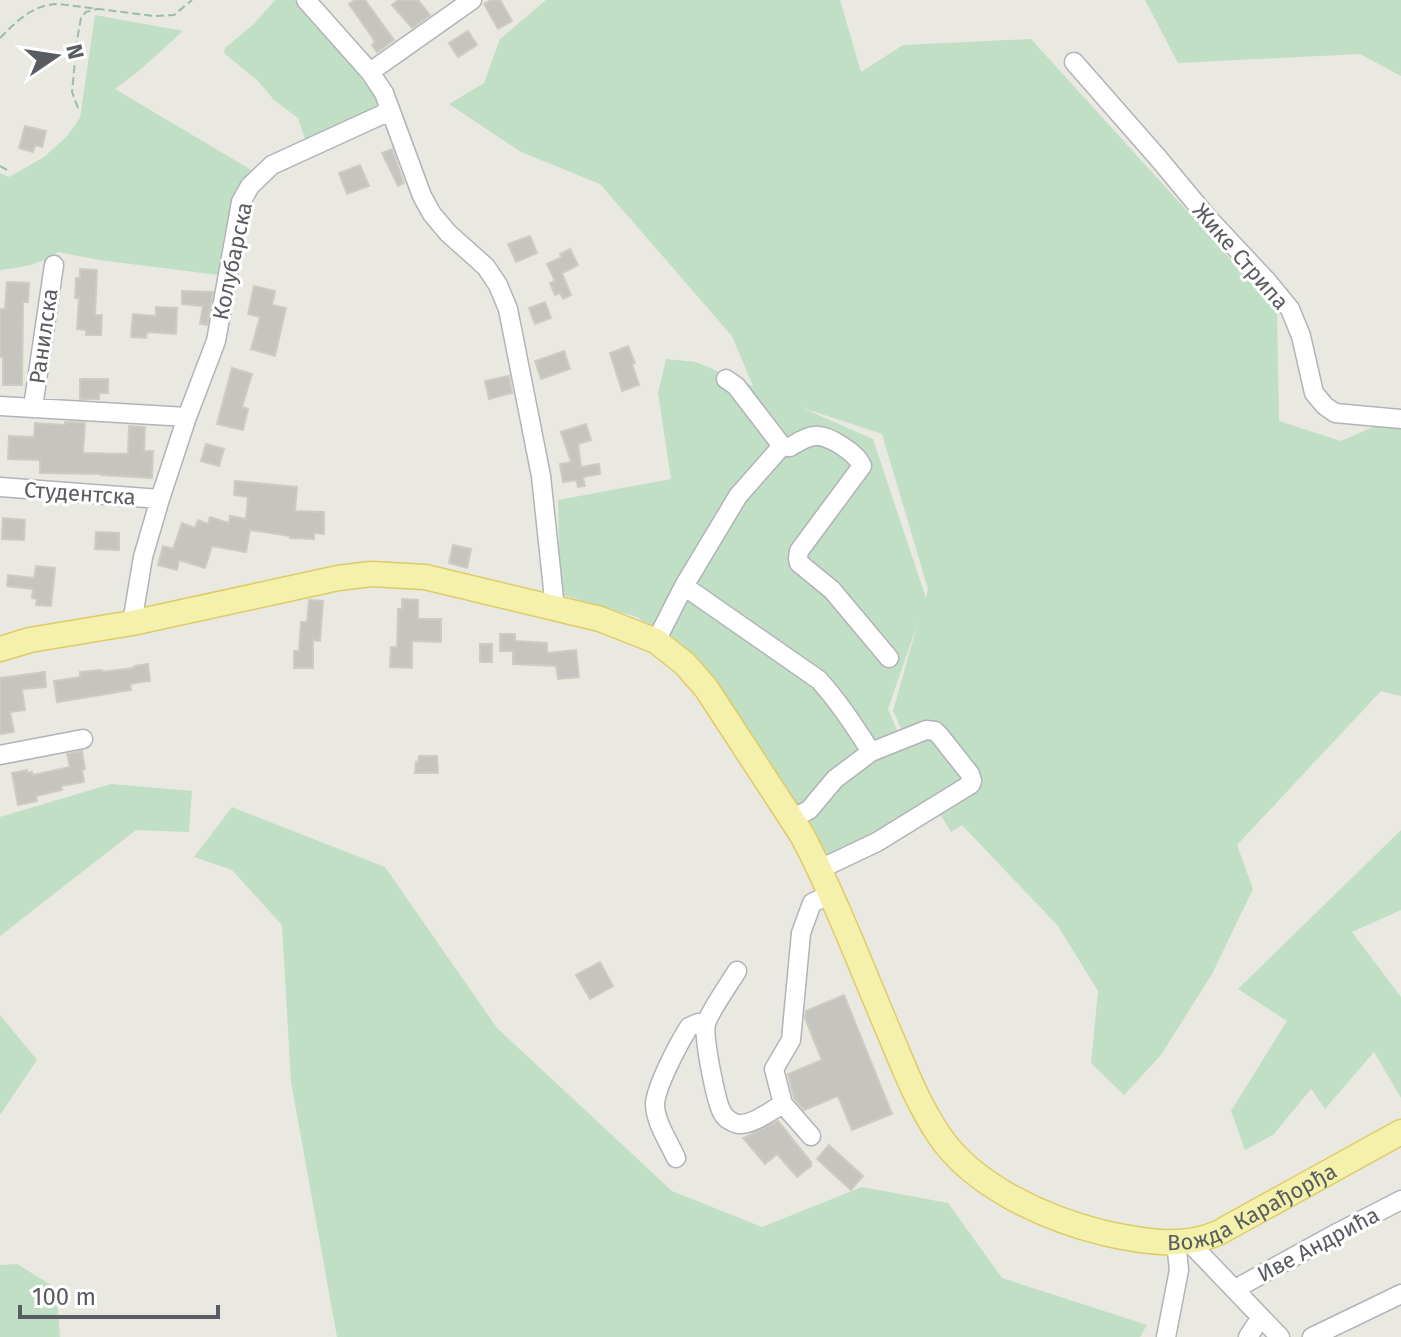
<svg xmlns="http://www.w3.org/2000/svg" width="1401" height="1337" font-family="'Fira Sans',sans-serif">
  <rect width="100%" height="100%" fill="#eae9e1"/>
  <!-- green -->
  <path fill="#c0dfc4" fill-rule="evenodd" d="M275 0H301L316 19 322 32 379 92V107L306 142 298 118 274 100 259 82 224 53 225 48 255 23Z
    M546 0H840L861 72 903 45 1031 39 1277 310 1279 421 1341 441 1401 415V696L1381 691 1237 845 1253 889 1212 974 1161 1055 1124 1095 1091 1063 1098 991 1058 926 962 825 951 832 937 809 832 867 707 669 637 617 556 593 559 552 558 500 671 479 658 393 666 359 696 362 753 386 732 336 600 184 521 152 449 104 484 83 500 39ZM800 407 882 434 928 589 926 598 873 439ZM918 622 893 711 907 741 902 742 888 709Z
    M1145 0H1401V76L1360 54 1178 63Z
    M95 15 183 31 140 70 115 89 253 171 233 206 224 237 218 275 99 260 58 252C40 265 22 267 0 270V173L9 177 44 157 67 136 80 118Z
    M111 784 192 791 189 832 136 830 0 936V817Z
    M232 807 385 867 497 1028 672 1191 762 1227 862 1187 948 1203 1002 1278 1147 1325 1140 1337H337L291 1082 282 925 232 870 194 857Z
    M1401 830V910L1352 932 1401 997V1098L1374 1052 1325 1109 1311 1089 1273 1135 1245 1150 1231 1111 1287 1021 1238 989Z
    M0 1015 37 1060 0 1115Z
    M17 1264 56 1288 60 1337H0V1265Z"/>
  <!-- building -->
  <path fill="#c6c4be" stroke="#ceccc0" stroke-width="2" d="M355 0H365L394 40 377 52 372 45 375 42 372 37 349 4Z
    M398 0H418L430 15 412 28 392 5Z
    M491 0H500L512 21 498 29 484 4Z
    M468 31 477 45 458 57 449 43Z
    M25 126 46 131 42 147 35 145 33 152 19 148Z
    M392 149 404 183 398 186 382 153Z
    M360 165 369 186 347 194 339 173Z
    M530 236 537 253 516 262 508 244Z
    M570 249 578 265 562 273 571 295 563 299 560 293 555 295 550 283 555 281 547 264 562 257 560 254Z
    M80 269 97 270 95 315H102L101 335H86V330L77 329 79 298H75L76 278H80Z
    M7 282 29 283 28 302H23L22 385H3V357H0V309H5Z
    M254 286 275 291 272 305 286 308 275 356 251 349 260 317 248 314Z
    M182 291 213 292 207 325 200 324 203 306 182 304Z
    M545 302 551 318 535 324 529 308Z
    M156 307 177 308 176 334 147 332 146 338 131 337 133 314 156 316Z
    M628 346 635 363 632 364 639 385 622 391 610 353Z
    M564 351 570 369 541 379 535 361Z
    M232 368 252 374 242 407 248 409 243 430 217 424Z
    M509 376 512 393 489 399 485 381Z
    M80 379H108V393H99V399H80Z
    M65 422 85 423 83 453 128 454 129 426 145 427 144 451H153L152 478 101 475V474L40 473V460L8 459 9 436 34 437 35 423 65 425Z
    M586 424 591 440 578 444 581 467 599 464 600 474 583 477 585 486 578 487 576 480 563 482 560 464 571 462 561 432Z
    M206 444 224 449 219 466 201 461Z
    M235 481 297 487 295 511 324 512V534L314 533V539L290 538V536L250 530 246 552 212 546 205 568 179 560 177 570 158 565 163 546 173 549 182 523 195 528 198 520 208 524 210 517 229 523 230 516 246 519 248 497 234 495Z
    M3 518 25 520 24 540 2 539Z
    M96 532 119 533V550L95 549Z
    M453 545 471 549 467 568 449 563Z
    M36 566 55 568 51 606 36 605 37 599 32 598 33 589 7 586 8 575 34 578Z
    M402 599 418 600V619H441V642L412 641V668L390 667 391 647H397L398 609H402Z
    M309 600 323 601 320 641 313 640V668H294V651H299L301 622H307Z
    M500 634H515V641L547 643V653L576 650 579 677 558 679 556 666 513 664V651H500Z
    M480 644H492V662H480Z
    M148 664 150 681 130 684 131 690 57 702 54 681 80 677V672L102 670V672L134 668V666Z
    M45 672 46 687 22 689 25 710 10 712 14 732 0 734V678Z
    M82 751 85 769 82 770 84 782 61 786 62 790 36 796 37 801 18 805 12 773 27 770V773L32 772 33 775 70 767 67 754Z
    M419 756H437L438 773H415L416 762H418Z
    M600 962 613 986 590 999 576 975Z
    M844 995 892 1114 852 1130 838 1096 804 1110 794 1098 788 1074 822 1060 805 1018 806 1011Z
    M778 1121 811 1162V1166L797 1177 777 1154 765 1164 743 1138Z
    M829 1145 863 1176 851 1190 817 1159Z"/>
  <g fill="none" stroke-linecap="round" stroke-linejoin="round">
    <defs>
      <path id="minor" d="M306 0 370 72 384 93 422 196 432 214 448 233 486 267 498 285 508 309 541 476 555 608
        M1074 62 1159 159 1208 218 1267 281 1290 309 1301 336 1314 393 1325 406 1335 413 1401 419
        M370 72 472 0
        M726 379 736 386 782 446
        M0 406 187 417
        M33 407 54 265
        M0 487 160 499
        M684 586 819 680C839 702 856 728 871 752
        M132 623 143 557 160 499 187 417 216 341 241 202 250 186 272 165 390 111
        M656 641 684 586 738 496 782 446 790 447C797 443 805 437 814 436 828 434 858 454 862 466L799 551 798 558 799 563 832 590 889 658
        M0 755 83 739
        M791 819 809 810 835 779 871 752 926 730 935 731 940 736 970 774 972 781 971 784 877 842 818 870
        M737 971C730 983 709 1012 706 1024 703 1036 716 1104 723 1114 726 1119 733 1123 738 1124 753 1125 770 1111 783 1104
        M811 1136 783 1104 774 1069 791 1040 801 933 812 903 831 894
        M676 1158C669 1142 655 1122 655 1104 656 1086 679 1043 689 1027L698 1023H706
        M1189 1242 1280 1337
        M1235 1289 1337 1233 1401 1200
        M1166 1337 1179 1270 1176 1242
        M1248 1337 1261 1317
        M1312 1337 1401 1294"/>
      <g id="major">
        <path id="s1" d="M0 649 30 640 132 623 338 578 371 574 425 577 600 619 656 641 685 664 706 688 802 835C834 896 859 961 886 1025 902 1062 916 1101 939 1135 973 1186 1046 1219 1104 1233 1141 1241 1182 1249 1218 1233L1401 1132"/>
      </g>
    </defs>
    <!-- minor casing -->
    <use href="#minor" stroke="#b1b3b7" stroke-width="21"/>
    <!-- major casing -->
    <use href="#major" stroke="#dfcb66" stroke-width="27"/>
    <!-- path -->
    <path stroke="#99bda7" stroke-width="2" stroke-dasharray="8 4" stroke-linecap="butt" d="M0 38C17 21 33 4 59 4L155 16 174 15 192 0
      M78 108 72 92 77 40 81 18 86 12 97 9
      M0 166 7 170"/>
    <!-- minor -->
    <use href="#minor" stroke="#fff" stroke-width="18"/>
    <!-- major -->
    <use href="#major" stroke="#f4f1ac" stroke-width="24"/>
  </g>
  <g text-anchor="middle" stroke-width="6" stroke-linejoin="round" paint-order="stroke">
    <!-- street labels -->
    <g font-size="22" fill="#595c60" stroke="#fff">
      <text transform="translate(1241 256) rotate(49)" y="8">Жике Стрипа</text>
      <text transform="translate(232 261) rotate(-78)" y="8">Колубарска</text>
      <text transform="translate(43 336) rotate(-82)" y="8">Ранилска</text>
      <text transform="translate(80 493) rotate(4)" y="8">Студентска</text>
      <text dy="8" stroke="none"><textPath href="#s1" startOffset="1600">Вожда Карађорђа</textPath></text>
      <text transform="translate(1318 1244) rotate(-28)" y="8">Иве Андрића</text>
    </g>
  </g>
  <!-- north arrow -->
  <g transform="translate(56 56) rotate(77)" stroke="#ffffff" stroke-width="6" paint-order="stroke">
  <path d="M0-6L14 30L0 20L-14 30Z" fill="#595c60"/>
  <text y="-12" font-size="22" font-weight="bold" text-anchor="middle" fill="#595c60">N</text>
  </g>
  <!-- scale -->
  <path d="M20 1305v12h198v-12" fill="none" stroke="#595c60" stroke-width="4"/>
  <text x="32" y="1305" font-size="24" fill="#595c60" stroke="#ffffff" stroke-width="6" paint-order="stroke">100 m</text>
</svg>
